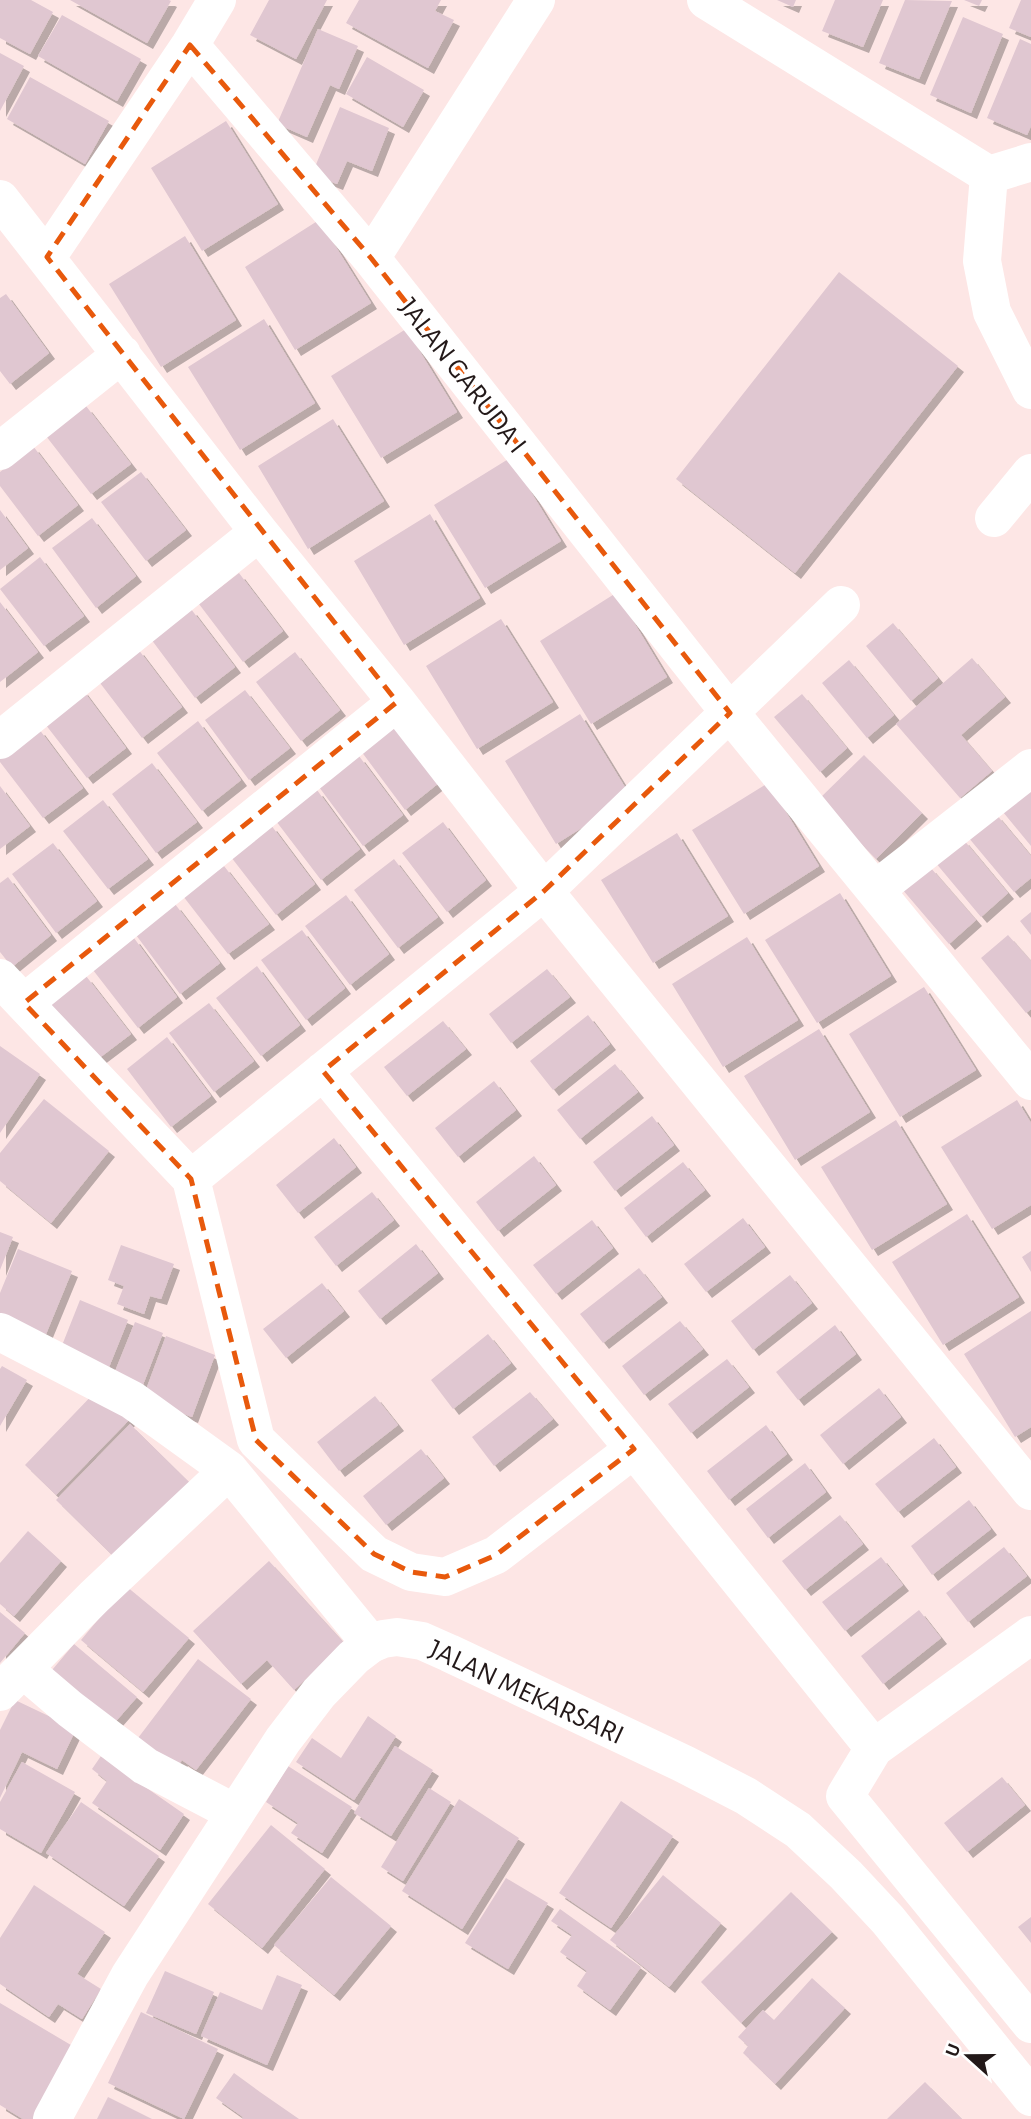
<svg xmlns="http://www.w3.org/2000/svg" width="1031" height="2119" font-family="'Alegreya Sans',sans-serif">
  <defs>
    <filter id="shadow"><feDropShadow dx="6" dy="6" stdDeviation="0" flood-color="#0004"/></filter>
  </defs>
  <rect width="100%" height="100%" fill="#fde6e5"/>
  <!-- building -->
  <path fill="#e0c7d1" filter="url(#shadow)" d="M0 0H31L53 12 30 54 0 38Z
    M70 0H169L171 1 147 43Z
    M269 0H327L296 59 250 35Z
    M359 0H441L435 11 454 20 428 68 346 23Z
    M777 0H796L793 7Z
    M835 0H883L863 47 822 31Z
    M905 0 952 1 919 79 879 63Z
    M964 0H982L979 6Z
    M1021 0H1031V37L1009 28Z
    M62 15 141 59 117 101 38 56Z
    M963 17 1003 34 971 113 930 95Z
    M318 29 358 46 339 89 330 85 307 137 277 124Z
    M1020 39 1031 44V126L1027 135 987 118Z
    M0 53 24 66 0 111Z
    M367 57 424 90 403 127 346 94Z
    M30 77 109 121 85 164 7 119Z
    M340 107 389 128 372 171 347 161 337 184 312 174Z
    M226 121 278 204 202 251 151 168Z
    M319 220 371 303 295 350 245 267Z
    M185 236 236 320 161 367 109 284Z
    M839 272 958 366 795 573 676 479Z
    M6 294 49 353 10 384 0 371V298Z
    M264 319 315 403 240 450 188 367Z
    M406 329 457 412 381 458 331 376Z
    M86 406 131 464 91 494 46 436Z
    M333 419 384 501 308 549 258 466Z
    M33 446 78 505 38 536 0 486V472Z
    M510 458 561 541 485 588 434 505Z
    M141 472 186 530 146 561 101 502Z
    M0 510 28 548 0 570Z
    M430 514 480 598 404 645 354 561Z
    M92 518 136 576 96 608 52 548Z
    M40 557 84 616 44 646 0 589Z
    M239 573 283 631 243 662 199 604Z
    M616 593 667 677 591 724 540 641Z
    M0 602 38 652 0 682Z
    M191 609 235 667 195 698 151 639Z
    M501 619 553 702 477 749 426 666Z
    M893 623 938 678 911 701 866 646Z
    M138 649 182 707 142 738 97 679Z
    M295 652 340 710 301 741 256 682Z
    M972 658 1005 697 961 735 992 771 960 798 896 724Z
    M849 660 894 715 867 738 822 683Z
    M82 689 126 748 87 778 42 720Z
    M245 690 290 748 249 780 205 720Z
    M802 694 847 748 820 772 774 717Z
    M580 714 631 797 556 844 505 761Z
    M401 720 445 778 405 810 361 751Z
    M198 721 241 780 202 811 157 753Z
    M39 729 83 788 43 818 0 762V758Z
    M864 755 922 813 876 859 818 800Z
    M359 756 403 815 363 846 319 787Z
    M152 763 197 822 156 853 112 794Z
    M768 783 819 866 744 914 692 830Z
    M0 786 30 826 0 849Z
    M1031 788V846L1003 812Z
    M317 790 360 849 321 880 276 821Z
    M103 800 148 859 108 889 63 831Z
    M996 814 1031 856V878L1014 892 968 837Z
    M443 822 486 880 447 912 402 853Z
    M271 825 315 884 276 915 231 857Z
    M677 833 728 916 653 963 601 880Z
    M963 839 1008 893 981 917 935 862Z
    M53 843 97 901 56 933 12 874Z
    M394 859 438 917 398 948 354 890Z
    M224 866 269 924 228 954 183 896Z
    M930 867 976 920 949 944 902 889Z
    M8 877 51 935 12 967 0 952V883Z
    M840 893 891 976 817 1023 765 940Z
    M346 895 389 954 350 985 305 926Z
    M175 904 220 963 180 994 136 935Z
    M1031 912V935L1020 921Z
    M302 930 345 988 306 1020 261 960Z
    M1008 935 1031 961V1009L1026 1013 981 958Z
    M747 937 798 1020 723 1067 672 984Z
    M134 938 177 997 138 1028 93 970Z
    M257 966 300 1025 261 1056 216 998Z
    M547 969 570 997 511 1043 489 1014Z
    M86 976 131 1034 90 1065 45 1006Z
    M924 987 976 1070 900 1117 849 1034Z
    M209 1003 254 1061 214 1092 169 1033Z
    M588 1015 610 1044 553 1090 530 1061Z
    M443 1021 466 1049 407 1096 384 1067Z
    M819 1029 870 1112 795 1160 744 1076Z
    M167 1037 211 1096 171 1127 127 1069Z
    M0 1046 40 1074 0 1133Z
    M615 1064 638 1092 580 1139 557 1110Z
    M494 1081 516 1110 458 1157 435 1128Z
    M44 1099 109 1151 51 1223 0 1181V1153Z
    M1017 1100 1031 1123V1205L992 1229 941 1147Z
    M652 1116 674 1145 615 1191 593 1162Z
    M896 1120 947 1204 872 1250 821 1167Z
    M334 1138 356 1167 298 1213 276 1185Z
    M534 1156 556 1185 498 1231 476 1202Z
    M683 1162 705 1190 646 1237 624 1208Z
    M372 1192 394 1220 336 1266 314 1237Z
    M967 1214 1019 1297 943 1345 892 1262Z
    M743 1218 765 1247 706 1292 684 1264Z
    M592 1220 613 1248 556 1294 533 1265Z
    M0 1232 13 1237 0 1270Z
    M416 1244 438 1273 380 1319 358 1291Z
    M121 1245 174 1264 161 1299 150 1296 144 1314 117 1304 124 1286 108 1280Z
    M18 1249 72 1271 46 1334 0 1315V1293Z
    M1031 1251V1272L1022 1257Z
    M639 1268 662 1297 603 1343 580 1314Z
    M790 1275 812 1303 753 1350 731 1321Z
    M322 1283 344 1311 286 1358 263 1329Z
    M80 1300 128 1320 105 1377 57 1358Z
    M1031 1311V1427L1015 1437 964 1354Z
    M680 1321 703 1349 644 1395 622 1366Z
    M135 1322 163 1333 139 1395 110 1384Z
    M835 1325 856 1354 798 1400 776 1372Z
    M488 1334 511 1363 453 1409 431 1380Z
    M166 1336 215 1355 192 1417 143 1398Z
    M727 1359 749 1387 691 1433 668 1404Z
    M2 1366 27 1380 0 1426V1369Z
    M879 1388 901 1417 843 1464 820 1435Z
    M98 1389 129 1420 56 1495 25 1465Z
    M530 1392 553 1419 494 1466 472 1437Z
    M375 1396 398 1425 339 1471 317 1442Z
    M130 1424 189 1482 115 1558 56 1500Z
    M766 1425 787 1454 729 1500 707 1471Z
    M934 1438 956 1467 898 1512 875 1484Z
    M421 1449 444 1478 386 1525 363 1496Z
    M805 1463 826 1492 768 1538 746 1509Z
    M969 1500 991 1529 932 1575 911 1546Z
    M840 1515 863 1544 805 1590 782 1561Z
    M28 1531 61 1561 14 1616 0 1604V1563Z
    M1004 1547 1027 1576 968 1622 946 1593Z
    M881 1557 903 1585 845 1631 822 1602Z
    M269 1561 344 1643 294 1690 267 1660 241 1684 193 1631Z
    M126 1586 189 1638 143 1692 81 1640Z
    M919 1610 941 1638 883 1684 861 1656Z
    M0 1612 25 1633 0 1663Z
    M74 1644 137 1697 110 1728 47 1676Z
    M198 1659 251 1699 196 1770 182 1760 174 1771 135 1742Z
    M15 1700 76 1729 57 1769 22 1752 0 1798V1730Z
    M368 1716 396 1736 354 1800 296 1762 312 1738 341 1758Z
    M395 1746 433 1770 391 1836 354 1813Z
    M101 1756 184 1814 160 1850 92 1803 107 1781 92 1769Z
    M22 1762 75 1792 41 1853 0 1829V1802Z
    M288 1766 352 1807 322 1853 291 1833 298 1823 266 1802Z
    M1002 1777 1025 1805 967 1852 944 1823Z
    M429 1788 451 1802 403 1881 381 1867Z
    M459 1799 519 1838 462 1929 402 1891Z
    M621 1801 673 1836 611 1928 559 1893Z
    M81 1802 159 1856 124 1906 46 1853Z
    M271 1825 325 1869 262 1948 208 1904Z
    M663 1875 721 1923 669 1987 610 1940Z
    M331 1877 391 1926 334 1995 274 1945Z
    M506 1878 548 1903 508 1969 465 1943Z
    M34 1885 105 1932 77 1974 101 1989 82 2019 58 2004 49 2017 0 1984V1938Z
    M791 1892 832 1932 741 2023 701 1982Z
    M560 1909 641 1967 610 2010 577 1986 587 1971 560 1952 572 1935 551 1921Z
    M1031 1917V1943L1018 1927Z
    M165 1971 214 1992 196 2034 146 2013Z
    M277 1975 302 1985 267 2065 201 2036 220 1992 262 2010Z
    M812 1978 845 2008 775 2084 743 2053 748 2046 738 2037 763 2010 774 2020Z
    M0 2003 76 2048 34 2119H23L0 2105Z
    M141 2012 218 2049 184 2119 108 2083Z
    M234 2073 260 2092 299 2119H242L243 2117 216 2098Z
    M925 2082 962 2119H887Z
    M108 2097 152 2119H97Z"/>
  <g fill="none" stroke-linecap="round" stroke-linejoin="round">
    <!-- street -->
    <path stroke="#fff" stroke-width="38" d="M706 0 989 175 1031 162
      M190 45 371 258 730 713 1031 1081
      M989 175 982 261 992 312 1031 390
      M0 199 259 532 397 702 544 891 1031 1491
      M47 257 190 45 217 0
      M371 258 536 0
      M0 451 122 354
      M994 518 1031 473
      M0 740 259 532
      M875 890 1031 768
      M0 978 191 1179 256 1440 374 1554 411 1572 445 1577 496 1555 634 1449
      M24 1003 397 702
      M323 1071 634 1449 874 1748
      M191 1179 544 891 841 605
      M0 1332 132 1400 229 1470
      M1031 1635 874 1748 845 1796 1031 2024
      M23 1669 70 1709 145 1766 235 1813
      M0 1692 94 1597 229 1470 371 1644"/>
    <!-- secondary -->
    <path stroke="#fff" stroke-width="38" d="M52 2119 130 1975 283 1740 319 1693 354 1657 371 1644 383 1639 397 1637 422 1641 449 1653 684 1764 746 1796 798 1830 846 1875 888 1920 1031 2097"/>
  </g>
  <!-- marked area -->
  <path fill="none" stroke="#e8590c" stroke-width="5" stroke-dasharray="14 9" stroke-linejoin="round" d="M190 45 371 258 730 713 544 891 323 1071 634 1449 496 1555 445 1577 411 1572 374 1554 256 1440 191 1179 24 1003 397 702 47 257Z"/>
  <g text-anchor="middle" stroke-width="6" stroke-linejoin="round" paint-order="stroke">
    <!-- street labels -->
    <g font-size="28" fill="#231919" stroke="#fff">
      <text transform="translate(464 375) rotate(52)" y="10">JALAN GARUDA I</text>
      <text transform="translate(527 1691) rotate(25)" y="10">JALAN MEKARSARI</text>
    </g>
  </g>
  <!-- north arrow -->
  <g transform="translate(968 2056) rotate(291)" stroke="#ffffff" stroke-width="5" paint-order="stroke">
  <path d="M0-5L12 26L0 18L-12 26Z" fill="#231919"/>
  <text y="-10" font-size="19" font-weight="bold" text-anchor="middle" fill="#231919">U</text>
  </g>
</svg>
